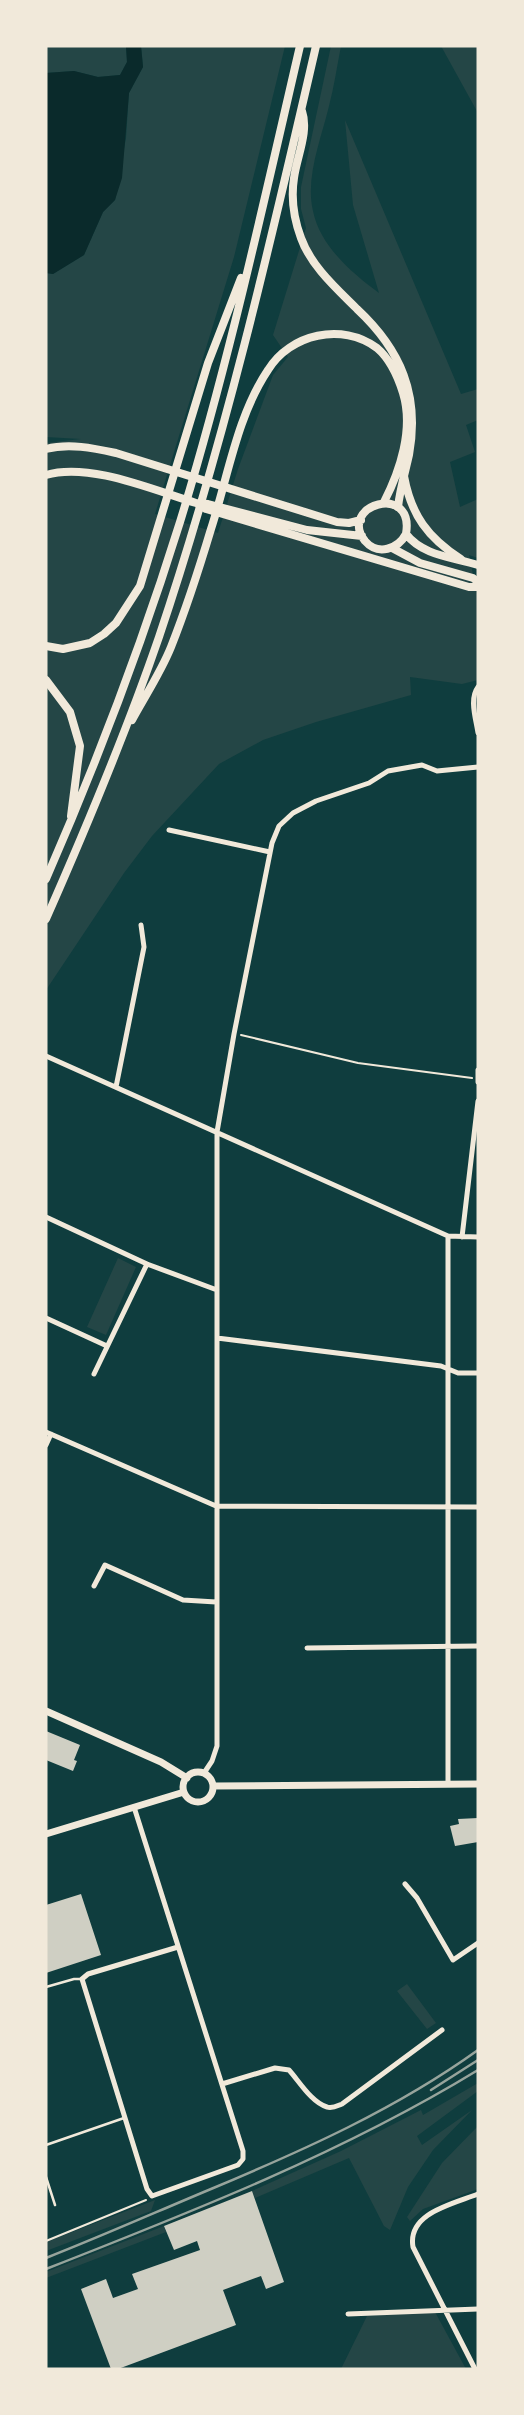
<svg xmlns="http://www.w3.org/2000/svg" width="524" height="2415" font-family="'Source Sans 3',sans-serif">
  <rect width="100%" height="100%" fill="#0f3d3e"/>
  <!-- green -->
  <path fill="#244646" d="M46 46H126L127 62 120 75 98 77 74 71 46 73Z
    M141 46H285L234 257 155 514 218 533 238 469 273 375 288 357 273 335 306 228 301 209V187L331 46H341C337 66 334 87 329 106 321 139 305 178 313 211 320 246 352 273 379 293L353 205 345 120 461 394 478 389V420L466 425 475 452 450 462 460 507 478 499V558L469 555 478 599V680L462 684 410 677 411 695 316 722 263 740 219 764 152 836 124 873 46 990V443L81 439 46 437V273L53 274 84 255 103 212 115 200 126 138 129 93 143 67Z
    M441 46H478V113Z
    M118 1258 136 1267 106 1335 87 1327Z
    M407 1984 436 2023 427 2029 397 1991Z
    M478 2083V2091L417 2136 422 2145 472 2110 433 2150 408 2187 390 2230 384 2226 349 2158 255 2198 252 2191 341 2151 421 2110 423 2115Z
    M478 2126V2189L423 2209 410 2221 407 2217 442 2163Z
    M155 2200 151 2211 46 2251V2242Z
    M164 2226 166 2232 46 2278V2272Z
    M435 2312 466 2369H341L367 2316Z"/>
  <!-- water -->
  <path fill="#0a2a2b" d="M126 46H141L143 67 129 93 122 178 115 200 103 212 84 255 53 274 46 273V73L74 71 98 77 120 75 127 62Z"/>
  <!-- building -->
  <path fill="#cfcfc3" d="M46 1731 80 1745 74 1760 77 1761 73 1771 46 1760Z
    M478 1818V1842L455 1846 450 1826 459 1824 458 1819Z
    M81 1894 101 1955 46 1973V1905Z
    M252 2191 284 2282 266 2289 261 2276 223 2290 236 2325 118 2369H111L81 2289 106 2279 113 2298 138 2289 132 2274 200 2250 197 2241 174 2250 164 2226Z"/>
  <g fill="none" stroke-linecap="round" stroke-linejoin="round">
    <!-- path -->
    <path stroke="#f1e9da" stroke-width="2" d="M241 1035 358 1063 472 1078
      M46 2241 146 2200"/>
    <!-- service -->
    <path stroke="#f1e9da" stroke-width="2.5" d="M46 1987 74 1979H81
      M46 2145 124 2118
      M46 2177 55 2205"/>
    <!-- minor -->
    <path stroke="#f1e9da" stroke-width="5" d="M478 687C469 699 476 719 478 733
      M169 830 270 852
      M46 1056 448 1236 478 1237
      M478 1070V1082
      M116 1087 144 947 141 925
      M46 1217 147 1264 217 1290
      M448 1236V1783
      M462 1237 478 1101
      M46 1318 107 1346
      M217 1338 441 1366 458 1373H478
      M94 1374 147 1264
      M46 1432 216 1506 478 1507
      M46 1445 51 1434
      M94 1586 105 1565 183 1600 216 1602
      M307 1648 478 1646
      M204 1773 212 1761 217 1746V1132L234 1034 272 843 279 826 293 813 316 801 369 783 388 771 422 765 437 771 478 767
      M134 1807 243 2151V2159L238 2165 152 2196 147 2189 82 1979 88 1974 178 1947
      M405 1884 417 1898 453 1960 478 1943
      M222 2084 275 2068 289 2070C299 2081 312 2103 327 2107 332 2109 337 2106 342 2104L442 2030
      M348 2314 478 2309
      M475 2369 413 2247C407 2213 453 2204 478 2194"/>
    <!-- secondary -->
    <path stroke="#f1e9da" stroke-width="7" d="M46 1711 161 1762 187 1778
      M183 1787a15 15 0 1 1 30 0a15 15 0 1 1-30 0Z
      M213 1786 478 1784
      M46 1834 184 1792"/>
    <!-- primary -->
    <path stroke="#f1e9da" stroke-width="8" d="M46 449C69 443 93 448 116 453L337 522 349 523 361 520
      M46 475C89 462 153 490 196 503L208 504 307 530 362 536
      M198 504 206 509 469 587H478
      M406 534C398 549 378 556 365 541 337 505 415 482 406 534 423 556 453 557 478 565
      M392 548 420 563 473 578 478 582"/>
    <!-- trunk -->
    <path stroke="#f1e9da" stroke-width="8" d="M302 111C309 132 297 156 294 178 291 197 294 219 301 238 311 266 336 288 357 309 401 350 420 395 409 455 405 473 400 489 398 507
      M404 476C411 515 428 538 461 559
      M46 646 63 649 90 643 104 634 116 623 140 586 208 363 241 278
      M46 680 70 712 80 746 71 816
      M132 720C145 696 161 672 171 647 186 609 199 569 211 529 228 477 237 416 268 370 290 334 342 322 377 348 390 359 398 377 403 393 414 429 400 471 384 502
      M46 879C97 762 142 644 180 522 228 366 263 205 300 46
      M46 919C87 826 126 733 159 637 224 444 270 245 316 46"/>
    <!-- rail -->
    <path stroke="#97a49c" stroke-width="2.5" d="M431 2090 478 2060
      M46 2258C102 2236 156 2212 211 2189 304 2150 396 2109 478 2050
      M46 2269C194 2211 342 2153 478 2070"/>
  </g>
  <!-- border -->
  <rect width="524" height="2415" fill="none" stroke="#f1e9da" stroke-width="95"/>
</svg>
